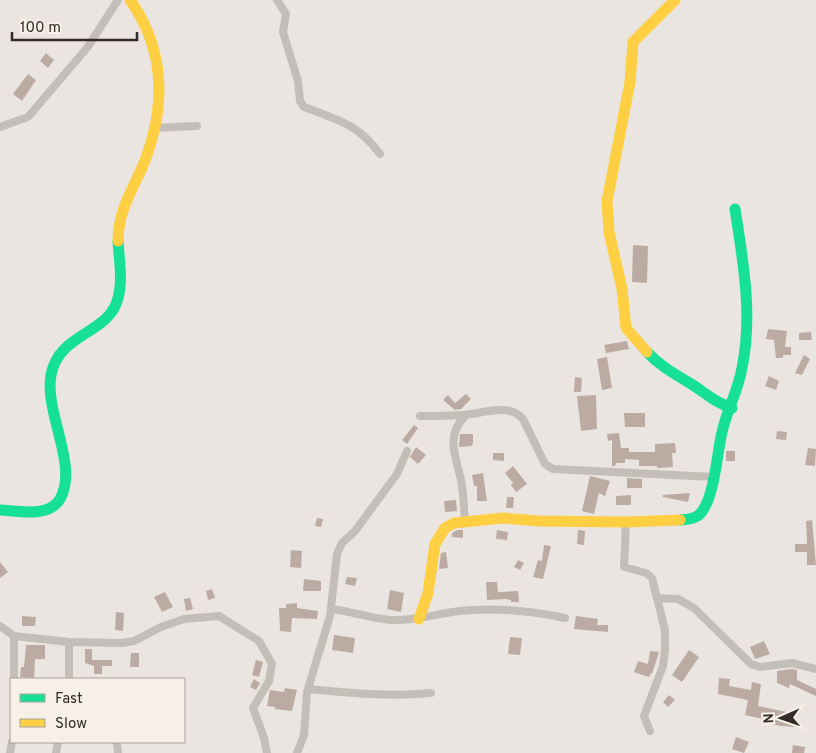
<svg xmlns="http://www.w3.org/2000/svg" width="816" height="753" font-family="Overpass,sans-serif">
  <rect width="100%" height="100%" fill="#eae5e0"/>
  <!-- building -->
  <path fill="#bcaba3" d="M46 53 54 60 48 68 40 61Z
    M28 74 36 80 22 101 13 94Z
    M633 245 648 246 647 283 632 282Z
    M768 329 787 331 785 347H791V355H783V358H776L774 340 766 339Z
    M811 332 812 340H799V333Z
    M627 341 629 349 606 353 604 345Z
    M804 355 810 359 802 375 795 373Z
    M607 357 612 388 602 390 597 359Z
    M769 376 779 381 776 390 765 386Z
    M575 377 582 378 581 392H574Z
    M466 394 471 399 461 409 455 410 443 400 448 395 455 403Z
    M596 395 597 429 581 431 577 396Z
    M624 413H645V427H625Z
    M414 425 418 428 407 444 402 440Z
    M777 431 787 432 786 440 776 439Z
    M619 433 621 448H629V452H655V444L675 443 676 453H672L673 467 657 468V466H639V460L625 459V463H616L615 466H612V440L608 441 607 434Z
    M460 434H473V444L471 446 459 447Z
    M416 447 426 455 418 464 410 457Z
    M808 448 816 449 815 466 805 465Z
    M726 451H735V461H726Z
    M493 453H504V461L493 460Z
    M513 466 527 484 516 492 511 485 513 483 505 473Z
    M483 473 487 501H477V486H474L472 475Z
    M590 476 610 481 605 496 599 493 594 514 582 511Z
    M627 478 642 479V488H627Z
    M690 493 688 502 663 497V495Z
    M631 495V505H616V496Z
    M507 497H514L513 508H506Z
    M456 500 457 511 445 512 444 501Z
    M317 518 323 519 321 527 315 526Z
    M812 520 816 565H807V552H795V544H807L806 521Z
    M457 530H463V538L452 537V533Z
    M497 530 508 532 507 540 496 539Z
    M578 530 585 531 584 545 577 544Z
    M544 545 551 546 543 579 533 577 538 560 542 561Z
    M291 550 302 551 301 568 290 567Z
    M446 552 448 568 439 569 441 553Z
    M518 560 524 563 520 570 514 567Z
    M0 562 8 572 0 578Z
    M347 577 357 578 355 586 345 584Z
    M304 579 321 581V591H303Z
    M486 582H497L498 592 518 591 519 602H511V600L506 599 487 600Z
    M212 589 215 598 208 600 206 591Z
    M390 590 404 593 401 612 387 609Z
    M165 592 173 607 162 612 154 597Z
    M190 598 193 609 186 611 184 599Z
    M297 603V608L318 611 317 619 292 618 291 632 280 631 279 608H286V604Z
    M116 612 124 613 123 631 115 630Z
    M22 616 36 617 35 626H22Z
    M576 616 598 619 597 625H608V632L574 629Z
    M334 635 355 638 353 653 332 650Z
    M510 637 522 638 520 655 508 654Z
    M764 641 770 654 755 659 750 647Z
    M26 645H45V659H35L34 678 20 677 21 667H24Z
    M85 649H92V660H112V666H102V674H94V666L85 663Z
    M689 650 699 657 682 682 672 675Z
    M650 651 659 652 652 674 651 673 649 677 634 672 638 661 648 664Z
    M131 653H139V667H130Z
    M256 660 263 662 259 677 252 675Z
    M792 669 797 670V680L816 689V696L790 684 789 688 777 683V671Z
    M719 678 730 679 729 686 751 690 752 682 761 684 758 706 795 714 794 727 781 726 768 723V720L745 715 748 700 718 694Z
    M254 679 260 683 256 690 250 687Z
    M285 688 297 690 292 711 275 709V707L267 706 270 690 284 692Z
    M669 695 675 700 668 707 663 702Z
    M736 737 749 742 744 753 732 749Z
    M793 745 805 747 804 753H792Z"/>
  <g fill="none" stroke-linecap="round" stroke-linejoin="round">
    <!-- street -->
    <path stroke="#c3beb8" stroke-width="8" d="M277 0 286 14 283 32 298 81 300 101 304 107C338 120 358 124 380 154
      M0 127 28 117 87 48 118 0
      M153 128 197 126
      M420 416C434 416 449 416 463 415 481 414 509 402 523 419L545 464 553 469 714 477
      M465 522C464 510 464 498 462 486 459 461 442 438 466 415
      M626 522 624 567 646 573 652 578 665 630V650L663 666 644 716 650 731
      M658 598 678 599 694 608 751 664 760 667 792 663 816 669
      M331 609C352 611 375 620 395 620 417 620 437 614 459 611 494 607 531 611 565 618
      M0 626 14 636V679
      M14 636 69 642 122 643 134 641 161 627 184 619 219 616 259 641 272 664 269 681 253 708 264 738 267 753
      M69 642V679
      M308 689C349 693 390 697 431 693
      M117 742 118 753
      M10 753 12 742
      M56 753 58 742
      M297 753 304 735 307 692 330 616 337 554 342 543 355 531 397 474 407 451"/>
    <!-- fast -->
    <path stroke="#16e098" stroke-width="11" d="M647 352C659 365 673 373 688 382 705 392 713 402 732 408
      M0 510C18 511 49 518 60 499 79 466 44 412 51 375 59 332 109 335 118 298 123 280 119 259 118 241
      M680 520C688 519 698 519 703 510 714 494 717 456 721 437 725 413 738 392 742 368 753 315 743 261 735 209"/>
    <!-- slow -->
    <path stroke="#ffcf43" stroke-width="11" d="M118 241C118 213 130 194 141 170 166 112 167 52 130 0
      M647 352 626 328 622 289 609 232 607 201 630 82 633 42 675 0
      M419 619 428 593 435 544 445 528 454 523 503 518 538 521 626 522 680 520"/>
  </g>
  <!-- legend -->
  <rect x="10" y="678" width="175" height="65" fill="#f7f0e7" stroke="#a9a29b"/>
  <rect x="20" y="694" width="25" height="8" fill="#16e098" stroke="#a9a29b"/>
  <text x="55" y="703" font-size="15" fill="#332c28">Fast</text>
  <rect x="20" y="719" width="25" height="8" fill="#ffcf43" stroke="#a9a29b"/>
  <text x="55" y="728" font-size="15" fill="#332c28">Slow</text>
  <!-- north arrow -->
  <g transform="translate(781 718) rotate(268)" stroke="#f7f0e7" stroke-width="4" paint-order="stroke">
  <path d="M0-4L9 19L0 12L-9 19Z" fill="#332c28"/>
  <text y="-8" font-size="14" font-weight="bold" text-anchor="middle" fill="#332c28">N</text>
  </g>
  <!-- scale -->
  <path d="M12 32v8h125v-8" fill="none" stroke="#332c28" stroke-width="2.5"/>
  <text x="20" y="32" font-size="15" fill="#332c28" stroke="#f7f0e7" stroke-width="4" paint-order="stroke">100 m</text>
</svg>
